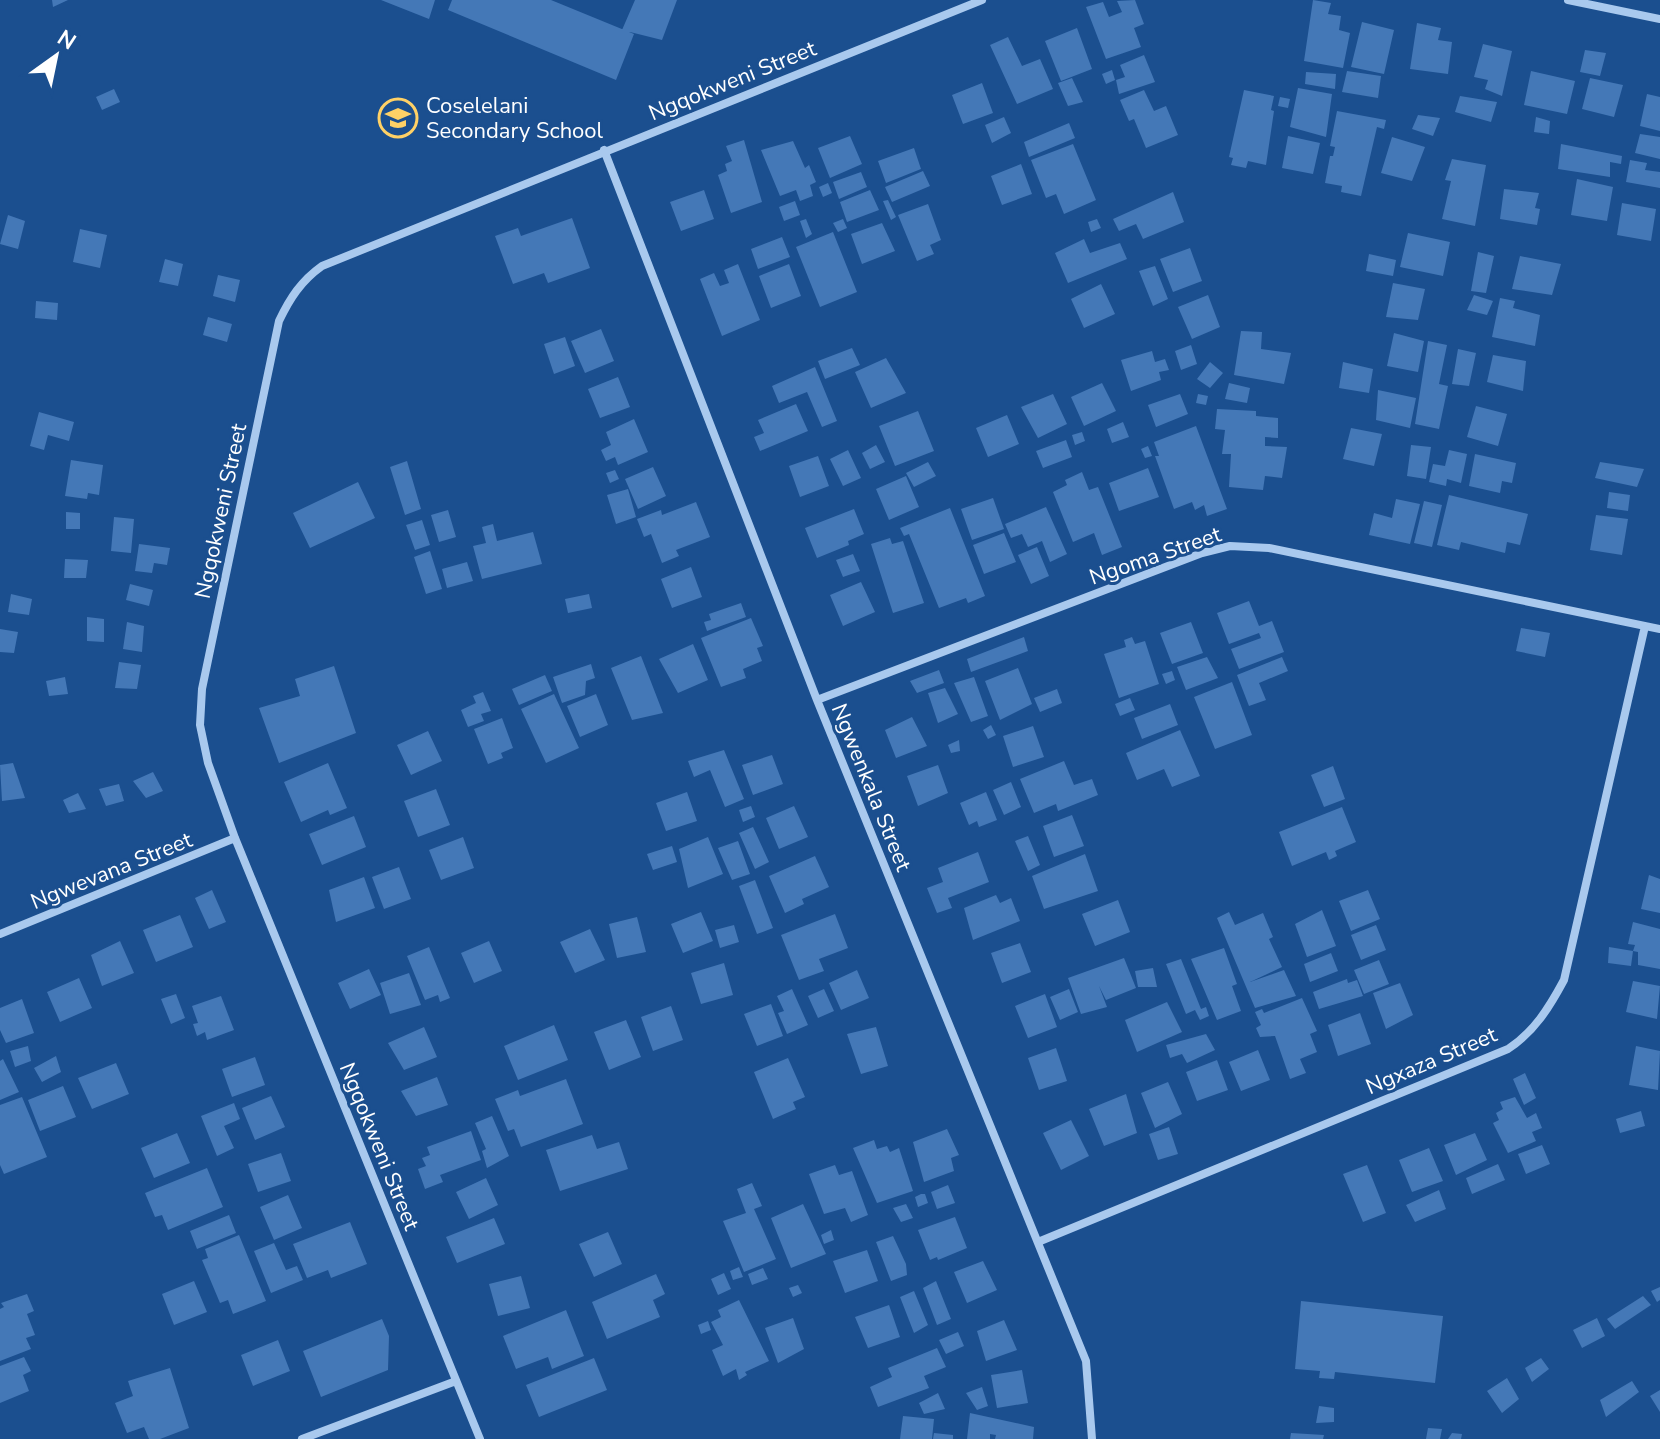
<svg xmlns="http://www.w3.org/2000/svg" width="1660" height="1439" font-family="'Nunito Sans',sans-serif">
  <rect width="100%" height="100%" fill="#1b4f8f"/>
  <!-- building -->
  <path fill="#4478b7" d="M52 0H68L53 7Z
    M381 0H435L429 19Z
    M452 0H551L634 34 616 80 448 10Z
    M635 0H677L662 40 622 30Z
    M1135 0 1144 24 1134 28 1141 47 1106 59 1086 7 1103 2 1109 17 1122 12 1117 1Z
    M1313 0 1331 3 1328 14 1341 16 1339 30 1350 33 1343 68 1304 61Z
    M1362 22 1394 30 1384 74 1351 67Z
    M1417 23 1441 28 1438 40 1452 42 1448 74 1410 69Z
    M1077 28 1092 69 1061 81 1045 41Z
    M1008 37 1022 66 1040 59 1053 89 1017 104 990 45Z
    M1483 44 1512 51 1502 96 1485 89 1488 80 1474 77Z
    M1585 50 1606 53 1600 76 1580 72Z
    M1144 55 1155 82 1119 94 1116 80 1125 77 1120 65Z
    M1112 70 1115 80 1106 84 1102 74Z
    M1347 71 1381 76 1378 98 1342 92Z
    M1531 71 1575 81 1567 114 1524 105Z
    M1306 72 1336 74 1335 89 1305 84Z
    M1072 78 1083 102 1068 106 1058 83Z
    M1590 78 1623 85 1614 117 1582 109Z
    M982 83 993 113 963 124 952 95Z
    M1298 88 1332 94 1326 137 1290 127Z
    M114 89 120 102 102 110 96 97Z
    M1144 90 1154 111 1166 106 1178 135 1146 148 1134 119 1129 121 1120 100Z
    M1244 90 1274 96 1271 110 1274 111 1266 165 1248 161 1246 168 1231 165 1233 158 1229 157Z
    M1647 94 1660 97V131L1640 126Z
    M1460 96 1497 102 1491 122 1455 112Z
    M1280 97 1290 99 1288 108 1278 106Z
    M1337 111 1386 120 1384 129 1377 127 1361 196 1341 192 1342 186 1325 183 1330 156H1333L1335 147 1330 146Z
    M1418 115 1440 118 1433 136 1412 129Z
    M1004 117 1011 133 992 143 985 125Z
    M1536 117 1550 121 1549 134 1534 132Z
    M1069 123 1075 138 1029 157 1024 142Z
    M1640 134 1660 137V159L1635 153Z
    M850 136 862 164 830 178 818 148Z
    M1288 136 1320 143 1313 174 1282 168Z
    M1392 137 1425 147 1412 181 1381 173Z
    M744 140 762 202 731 213 718 175 727 171 725 164 732 161 726 146Z
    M793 141 805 168 809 165 816 182 810 185 813 196 800 201 796 190 780 196 761 150Z
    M1073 144 1096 200 1064 214 1056 194 1046 198 1031 160Z
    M1561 144 1622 156 1621 164 1610 162V177L1558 169Z
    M914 148 921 169 886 183 878 161Z
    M1452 159 1486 165 1475 226 1442 219 1451 181 1445 180Z
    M1630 160 1647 163 1645 170 1660 172V188L1626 182Z
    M1021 164 1032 194 1002 205 991 176Z
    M923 171 930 186 892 202 885 187Z
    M861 172 867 187 839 199 833 182Z
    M1577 179 1613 187 1607 221 1571 215Z
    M828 183 832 193 823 197 819 187Z
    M1504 189 1539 193 1535 208 1540 209 1537 225 1500 219Z
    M704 190 714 219 681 231 670 202Z
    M870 190 879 210 847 222 840 202Z
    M1173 192 1184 222 1143 239 1136 224 1119 231 1113 219Z
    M888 200 896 217 891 220 883 201Z
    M795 201 800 215 784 221 779 207Z
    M1622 203 1656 209 1651 241 1617 235Z
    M928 204 941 240 930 245 934 254 917 261 898 215Z
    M8 215 25 221 18 249 0 244Z
    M572 218 590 268 548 283 544 273 513 284 495 236 518 228 521 236Z
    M806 219 812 234 806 238 800 221Z
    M843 219 847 228 838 232 833 223Z
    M1097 219 1101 228 1091 232 1088 222Z
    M882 223 895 251 862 264 851 234Z
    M80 229 107 235 100 268 73 262Z
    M833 232 857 292 820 307 796 247Z
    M1408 233 1450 242 1443 276 1400 267Z
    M782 237 790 257 758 269 751 249Z
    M1084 239 1090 253 1120 243 1127 259 1068 283 1055 253Z
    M1190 248 1202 281 1173 292 1160 259Z
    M1478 252 1494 256 1486 293 1471 291Z
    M1369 254 1396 260 1393 276 1366 271Z
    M1520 256 1561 264 1552 295 1512 289Z
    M165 259 183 264 178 286 159 282Z
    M738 264 760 320 722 336 700 279 714 273 720 286 729 283 724 270Z
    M789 264 801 296 771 308 759 276Z
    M1155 266 1168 299 1153 306 1139 271Z
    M218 275 240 280 235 302 213 296Z
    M1393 283 1425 289 1418 320 1386 317Z
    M1101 284 1115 314 1084 328 1071 299Z
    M1208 295 1220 327 1192 339 1178 307Z
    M1474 295 1493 301 1487 315 1467 310Z
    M1500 298 1515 301 1513 308 1540 315 1535 346 1492 337Z
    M36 301 58 303 57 320 35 318Z
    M208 317 232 324 227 342 203 335Z
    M601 329 614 361 585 373 571 341Z
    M1241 331 1262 332 1261 349 1291 353 1284 384 1234 375Z
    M1394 333 1424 341 1418 372 1387 366Z
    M565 337 575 366 554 374 544 344Z
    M1428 341 1447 345 1439 384 1448 386 1439 429 1415 424Z
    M1191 345 1197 364 1181 370 1175 351Z
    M852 348 860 365 825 379 818 361Z
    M1458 349 1476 353 1469 386 1452 384Z
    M1152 351 1155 362 1165 359 1169 370 1159 372 1161 380 1131 391 1121 360Z
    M1493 355 1526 361 1523 391 1487 382Z
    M886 358 906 393 871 408 855 372Z
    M1210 362 1223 373 1210 388 1197 379Z
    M1343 362 1373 369 1369 393 1339 388Z
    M815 367 837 421 822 427 807 392 779 403 772 386Z
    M618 377 630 407 600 418 588 389Z
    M1102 383 1116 411 1084 426 1071 397Z
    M1229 383 1250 388 1247 403 1225 399Z
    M1378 390 1416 398 1410 428 1376 420Z
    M1053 394 1067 424 1038 438 1021 407Z
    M1180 394 1188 414 1156 427 1148 405Z
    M1198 394 1208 396 1206 405 1196 403Z
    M796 404 808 431 760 451 754 437 764 433 758 420Z
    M1476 406 1507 414 1498 446 1467 437Z
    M1217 409 1256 411V416L1278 418V438L1265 437V446L1287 447 1282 478 1265 476 1263 490 1229 487 1231 454H1222L1225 430 1215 429Z
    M918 411 934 451 895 466 879 426Z
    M39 412 74 422 69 441 48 435 44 450 30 446Z
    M1007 415 1019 444 988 457 976 428Z
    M634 419 648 452 618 465 615 457 606 461 601 450 611 445 606 432Z
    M1123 422 1129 437 1112 443 1107 429Z
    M1196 426 1227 509 1207 516 1204 505 1195 510 1192 502 1174 509 1155 456H1159L1154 442Z
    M1351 428 1382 434 1374 466 1343 459Z
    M1082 432 1085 441 1075 445 1072 435Z
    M1066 440 1072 457 1043 468 1036 451Z
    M876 445 885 462 870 469 862 453Z
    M1411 445 1431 447 1426 479 1407 476Z
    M1148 446 1152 456 1145 458 1141 449Z
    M848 450 861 478 843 486 830 459Z
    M1449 450 1467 454 1461 483 1447 479 1446 486 1429 482 1433 464 1445 466Z
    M1475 454 1516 463 1512 483 1502 481 1500 493 1469 486Z
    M818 456 829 486 800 497 789 466Z
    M71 460 103 465 99 495 88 493 87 499 65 496Z
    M407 461 421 509 405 515 390 467Z
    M928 462 936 476 914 487 906 473Z
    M1600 462 1644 469 1637 487 1595 478Z
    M653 467 666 496 638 509 625 479Z
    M1148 468 1159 497 1119 511 1109 483Z
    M615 470 619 479 610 483 606 473Z
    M1082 472 1089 490 1098 487 1122 547 1102 555 1094 533 1073 542 1053 492 1067 485 1065 480Z
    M906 476 919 507 889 520 876 489Z
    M358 482 375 518 310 548 293 513Z
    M628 489 636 517 616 524 607 495Z
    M1609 492 1630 495 1628 511 1607 508Z
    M1449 495 1528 514 1520 545 1507 542 1505 553 1461 542 1459 550 1437 545Z
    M993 498 1004 529 972 540 961 509Z
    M1396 499 1420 504 1410 544 1369 535 1374 513 1392 518Z
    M1424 501 1442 505 1432 547 1414 543Z
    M696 502 710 537 676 550 679 556 662 563 651 534 644 537 637 519 661 510 662 515Z
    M1046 507 1067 554 1050 562 1042 541 1028 547 1022 534 1011 538 1005 524Z
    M950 508 985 596 968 603 966 598 939 608 909 534 904 536 900 528Z
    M854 509 864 534 848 541 849 545 817 558 805 528Z
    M448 510 456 537 439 542 431 515Z
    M66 512 80 513V529H66Z
    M1596 515 1628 519 1622 555 1590 550Z
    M114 517 134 519 131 553 111 551Z
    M422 520 430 545 415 550 406 525Z
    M493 524 497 541 533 532 542 564 482 579 473 546 486 543 482 527Z
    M1004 533 1016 562 984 574 973 545Z
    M890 538 892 544 903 541 924 603 893 613 871 544Z
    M139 544 170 548 167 565 154 563 152 573 135 571Z
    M1037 547 1049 576 1031 584 1018 555Z
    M430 551 442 589 426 594 414 557Z
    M853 554 860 571 843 577 836 560Z
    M65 559 88 560 86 578H64Z
    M467 562 473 581 447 588 442 569Z
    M691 567 702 597 672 608 661 579Z
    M861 582 875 612 843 626 830 595Z
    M130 584 153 590 149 606 126 600Z
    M11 594 32 599 29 615 8 612Z
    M589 594 592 608 568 613 565 599Z
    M1249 601 1259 626 1272 621 1284 652 1239 669 1231 649 1261 638 1259 633 1229 644 1217 613Z
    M741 603 746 617 707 631 704 622 711 620 709 614Z
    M87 617 104 619V642L87 641Z
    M751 618 763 646 757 648 762 661 743 669 746 678 721 687 701 638Z
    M127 622 144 626 142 652 123 649Z
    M1191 622 1203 653 1172 664 1160 633Z
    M1521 628 1550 633 1545 657 1516 651Z
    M0 629 18 632 14 653 0 652Z
    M1024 637 1028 651 971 672 967 659Z
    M1132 637 1135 644 1145 641 1159 684 1119 698 1104 654 1126 647 1124 640Z
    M693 644 708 680 678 693 659 659Z
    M641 656 663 713 632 720 611 668Z
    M1207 657 1218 678 1186 690 1177 667Z
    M1282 657 1288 671 1259 683 1266 700 1249 706 1237 675Z
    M119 662 141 665 137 689 115 688Z
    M591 664 595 678 586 681 585 695 562 703 553 677Z
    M334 666 356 733 279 763 259 708 300 696 295 679Z
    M1018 668 1032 704 1000 720 985 681Z
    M939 670 944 683 917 693 910 681Z
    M1172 671 1175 680 1166 684 1162 674Z
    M545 675 552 691 519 705 512 689Z
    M65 677 68 694 49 696 46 681Z
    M974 677 988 716 971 722 954 683Z
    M1232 682 1252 735 1215 749 1194 697Z
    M945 688 958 714 938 723 928 693Z
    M1057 689 1062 703 1040 712 1034 698Z
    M483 692 491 711 481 714 484 721 468 727 461 710 476 703 473 696Z
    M554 694 579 748 546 763 521 709Z
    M596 694 608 725 580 737 567 706Z
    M1130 698 1135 710 1120 716 1115 704Z
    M1170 704 1178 725 1142 739 1134 718Z
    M912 717 927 746 896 758 885 730Z
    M502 718 513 748 501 753 503 758 488 764 474 729Z
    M991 725 996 735 988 739 983 730Z
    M1033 726 1044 757 1013 767 1003 736Z
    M1180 730 1200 776 1172 787 1164 769 1137 780 1126 753Z
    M428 731 442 761 411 775 397 745Z
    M959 740 960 751 951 753 948 745Z
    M724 750 744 799 725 807 710 770 694 777 688 761Z
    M772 755 783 784 753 795 742 765Z
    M1064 761 1074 785 1092 779 1098 795 1058 811 1056 804 1034 813 1020 779Z
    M13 763 25 798 2 801 0 765Z
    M328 763 347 808 330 815 328 810 301 822 284 782Z
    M938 765 948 793 918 806 907 776Z
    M1333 766 1345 799 1324 807 1311 775Z
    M153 772 163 791 146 798 133 781Z
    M1011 782 1021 807 1004 815 993 790Z
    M119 784 124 801 106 806 99 789Z
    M436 789 450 825 418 837 404 801Z
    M687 792 697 821 666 831 656 803Z
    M986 792 997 820 979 827 977 821 969 825 960 803Z
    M78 793 86 809 69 813 63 800Z
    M751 806 755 817 743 822 739 810Z
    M794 806 808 837 779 849 766 818Z
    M1342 807 1356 842 1335 851 1337 856 1329 860 1326 852 1292 866 1279 832Z
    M1072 815 1084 846 1054 857 1043 826Z
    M354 816 366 847 322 865 309 834Z
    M753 827 769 862 755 869 739 833Z
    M1028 836 1040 865 1028 871 1015 841Z
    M463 837 474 868 441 880 429 850Z
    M708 837 723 874 688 888 679 849Z
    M738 841 750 874 732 880 718 848Z
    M672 846 677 862 653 870 647 854Z
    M978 852 989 882 948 898 952 908 937 913 927 888 943 882 938 868Z
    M1085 854 1098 891 1044 909 1032 876Z
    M815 856 829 887 802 899 804 904 785 913 769 876Z
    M399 867 411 899 384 909 372 877Z
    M1649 875 1660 879V913L1641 909Z
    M364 877 375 908 336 922 329 890Z
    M755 880 773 928 757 934 739 886Z
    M212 890 226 922 209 929 195 898Z
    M1368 890 1380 919 1351 931 1339 901Z
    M996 895 1000 903 1011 898 1020 921 973 940 964 908Z
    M1118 900 1130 932 1095 946 1082 914Z
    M1322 910 1336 946 1307 957 1295 924Z
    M701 912 713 941 683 953 671 924Z
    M1229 912 1235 925 1263 913 1273 937 1269 939 1282 967 1250 982 1284 970 1296 996 1255 1008 1217 918Z
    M835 914 848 948 819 959 824 971 799 980 781 935Z
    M180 915 193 947 156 962 143 930Z
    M637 917 646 952 617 958 609 924Z
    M1633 922 1660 929V969L1638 965V952L1633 951 1635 945 1628 944Z
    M734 925 739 942 720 948 715 930Z
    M1376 925 1386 950 1361 960 1351 935Z
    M590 929 605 960 575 973 560 942Z
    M120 941 134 973 102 986 91 955Z
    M489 941 502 971 474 983 461 953Z
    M1020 943 1031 972 1002 983 991 953Z
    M429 947 450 998 440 1002 438 995 425 1000 407 956Z
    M1609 947 1633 951 1631 966 1608 963Z
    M1224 948 1237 984 1232 986 1241 1011 1217 1020 1191 959Z
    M1331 953 1338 971 1310 982 1304 964Z
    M1124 958 1136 988 1106 1000 1099 986 1107 1007 1081 1014 1068 978Z
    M1181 959 1201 1009 1206 1007 1209 1016 1200 1020 1195 1010 1186 1014 1166 964Z
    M1379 960 1389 984 1364 994 1354 970Z
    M724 963 733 995 701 1004 691 973Z
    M1153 968 1157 987H1138L1135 971Z
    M369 969 381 995 350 1009 338 983Z
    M857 970 869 998 841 1010 829 983Z
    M409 973 421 1005 390 1014 380 983Z
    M79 978 92 1008 60 1022 47 992Z
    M1347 979 1348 983 1357 980 1363 996 1319 1009 1313 992Z
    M1633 981 1660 986 1657 1019 1626 1012Z
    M1400 983 1413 1015 1386 1029 1373 993Z
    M792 989 808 1025 787 1034 778 1013 784 1011 777 996Z
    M824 989 834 1011 818 1018 808 996Z
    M1069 989 1078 1012 1060 1020 1050 997Z
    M176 994 185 1018 171 1024 161 999Z
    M1045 994 1057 1027 1028 1038 1015 1006Z
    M221 996 234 1030 207 1040 205 1032 197 1036 193 1024 198 1023 192 1006Z
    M1302 998 1317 1031 1310 1034 1317 1052 1300 1059 1306 1073 1290 1079 1275 1036 1260 1037 1256 1028 1261 1025 1255 1012 1262 1009 1264 1013Z
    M22 999 34 1033 6 1043 0 1030V1008Z
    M1167 1002 1182 1032 1137 1052 1125 1020Z
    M771 1004 783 1036 757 1046 744 1014Z
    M671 1006 683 1040 653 1051 641 1017Z
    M1360 1013 1371 1044 1338 1056 1328 1025Z
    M626 1020 641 1057 609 1070 594 1032Z
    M554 1025 568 1060 518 1080 504 1046Z
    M424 1027 437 1057 404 1070 388 1043Z
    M876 1027 888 1066 861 1074 847 1034Z
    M1206 1034 1215 1050 1187 1063 1182 1054 1170 1058 1166 1045Z
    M28 1046 31 1061 15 1067 10 1051Z
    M1636 1046 1660 1051 1658 1090 1629 1085Z
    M1056 1048 1067 1081 1039 1090 1028 1058Z
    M1258 1050 1270 1080 1241 1091 1229 1062Z
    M56 1056 61 1072 42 1082 34 1068Z
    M255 1057 265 1085 232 1097 222 1069Z
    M788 1058 805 1097 793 1102 796 1109 773 1119 754 1072Z
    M3 1059 19 1092 0 1100V1061Z
    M1217 1060 1228 1090 1197 1101 1186 1072Z
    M116 1063 129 1094 92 1109 78 1078Z
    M1525 1073 1536 1098 1524 1105 1513 1079Z
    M437 1077 448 1105 416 1116 401 1091Z
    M566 1079 583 1124 521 1147 514 1129 508 1131 495 1099 518 1090 520 1096Z
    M1168 1082 1182 1114 1155 1128 1141 1093Z
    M63 1086 76 1117 40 1131 28 1100Z
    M1126 1094 1137 1133 1104 1146 1089 1109Z
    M271 1096 285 1127 255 1140 242 1108Z
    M22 1097 47 1157 4 1174 0 1165V1105Z
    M1515 1097 1527 1118 1536 1113 1542 1128 1532 1132 1536 1141 1508 1153 1493 1123 1499 1120 1496 1113 1503 1109 1500 1102Z
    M234 1103 240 1119 224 1126 234 1148 217 1156 201 1116Z
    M1641 1111 1645 1126 1620 1133 1616 1119Z
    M492 1116 509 1156 487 1168 482 1151 486 1149 475 1123Z
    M1071 1120 1089 1156 1061 1170 1043 1133Z
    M1169 1127 1178 1154 1158 1160 1149 1134Z
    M947 1129 959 1155 951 1158 954 1171 924 1182 913 1142Z
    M471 1131 481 1160 440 1175 443 1182 425 1189 418 1169 426 1166 422 1158 430 1155 427 1147Z
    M177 1133 190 1163 154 1178 141 1148Z
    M1475 1133 1487 1160 1456 1175 1444 1145Z
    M592 1135 597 1149 619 1142 628 1169 560 1191 546 1150Z
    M874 1140 877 1149 887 1146 890 1152 899 1148 913 1191 877 1203 853 1148Z
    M1542 1145 1550 1164 1526 1174 1518 1154Z
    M1429 1148 1443 1181 1412 1192 1399 1160Z
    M281 1153 291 1181 258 1192 248 1164Z
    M1498 1164 1505 1180 1472 1194 1466 1178Z
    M835 1165 839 1175 852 1171 868 1215 851 1222 845 1208 824 1214 809 1174Z
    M1367 1165 1386 1213 1363 1222 1343 1174Z
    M207 1168 223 1207 168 1230 162 1215 155 1217 145 1193Z
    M486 1178 498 1205 469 1219 456 1192Z
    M752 1183 762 1206 754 1209 776 1259 744 1272 723 1221 746 1213 737 1189Z
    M948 1185 955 1203 937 1209 931 1192Z
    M1439 1190 1446 1209 1415 1222 1406 1205Z
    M921 1194H925L928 1203 918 1207 915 1197Z
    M288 1195 302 1228 274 1240 260 1207Z
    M803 1204 826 1254 791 1268 771 1218Z
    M906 1204 913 1218 901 1222 893 1208Z
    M229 1215 236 1233 197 1249 190 1231Z
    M955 1217 967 1248 938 1260 937 1257 930 1260 918 1230Z
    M494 1218 505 1244 457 1263 446 1237Z
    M350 1222 367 1264 331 1278 328 1270 307 1278 293 1244Z
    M831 1230 834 1240 824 1244 821 1235Z
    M608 1232 622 1264 594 1277 579 1244Z
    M239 1235 266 1301 233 1314 228 1300 220 1303 202 1260 208 1258 205 1249Z
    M893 1236 906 1264 907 1275 891 1281 876 1242Z
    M274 1243 286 1270 297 1266 303 1280 271 1293 254 1251Z
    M867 1250 878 1281 845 1293 833 1261Z
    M983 1261 997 1290 967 1303 954 1272Z
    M739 1267 743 1277 733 1280 730 1271Z
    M763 1268 768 1279 752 1285 748 1274Z
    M724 1273 731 1289 718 1295 711 1279Z
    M656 1274 665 1294 653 1300 660 1317 607 1339 592 1302Z
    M521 1276 530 1308 498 1316 489 1284Z
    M194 1281 207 1312 174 1325 162 1294Z
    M936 1281 951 1319 937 1325 923 1288Z
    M798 1285 802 1293 793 1297 789 1288Z
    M1660 1287V1300L1657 1302 1651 1291Z
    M914 1291 928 1325 914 1333 900 1297Z
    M27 1294 34 1311 27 1314 35 1335 26 1338 31 1349 0 1361V1309L4 1307 1 1303Z
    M1643 1296 1651 1305 1615 1329 1607 1319Z
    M739 1300 769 1361 745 1372 747 1375 739 1380 736 1369 723 1376 712 1350 723 1345 711 1322 721 1317 718 1310Z
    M1301 1301 1443 1316 1435 1383 1335 1372 1334 1379 1319 1378 1320 1371 1295 1369Z
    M889 1305 900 1337 868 1348 855 1317Z
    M566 1310 584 1356 552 1369 548 1357 516 1369 503 1336Z
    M793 1318 804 1349 778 1363 765 1328Z
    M1597 1318 1605 1336 1582 1348 1573 1330Z
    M382 1319 389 1336 388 1370 321 1397 303 1351Z
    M1004 1320 1017 1350 986 1361 977 1331Z
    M708 1321 711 1330 701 1334 698 1325Z
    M958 1332 964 1346 946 1354 939 1340Z
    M278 1340 290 1371 253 1386 241 1355Z
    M937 1348 946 1367 924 1376 929 1388 878 1407 870 1387 892 1377 888 1368Z
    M24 1357 31 1371 23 1375 29 1391 0 1403V1366Z
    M594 1358 607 1390 539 1417 526 1385Z
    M1541 1358 1549 1369 1532 1382 1525 1368Z
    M170 1368 189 1428 160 1439H149L144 1427 127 1433 115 1403 133 1396 128 1381Z
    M1022 1370 1028 1403 997 1408 991 1375Z
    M1507 1378 1519 1399 1502 1413 1487 1391Z
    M1632 1381 1639 1392 1606 1417 1600 1400Z
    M982 1387 988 1406 977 1410 966 1393Z
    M1660 1390V1412L1650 1396Z
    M938 1393 945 1409 924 1414 919 1403Z
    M1319 1406 1334 1408V1422L1316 1423Z
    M970 1413 1034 1427 1033 1439H995L996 1435 990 1434V1439H967Z
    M903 1416 934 1419 932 1439H900Z
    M1428 1428 1442 1429 1440 1439H1426Z
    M934 1433 953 1435V1439H933Z
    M1291 1433 1324 1435 1323 1439H1290Z
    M1452 1433 1462 1434 1461 1439H1448Z"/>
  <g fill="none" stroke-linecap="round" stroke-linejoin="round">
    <!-- minor -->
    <path stroke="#a9c9ee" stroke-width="8" d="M1568 0 1660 19
      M604 150 817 700 1086 1361 1092 1439
      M817 700 1202 553 1230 546 1269 548 1660 629
      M0 934 235 838
      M1038 1242 1508 1049C1534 1032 1549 1008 1564 980L1645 626
      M302 1439 456 1381
      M480 1439 235 838 208 763 200 725 202 689 279 321C290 298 301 281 322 266L982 0"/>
  </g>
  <!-- icons -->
  <defs>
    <symbol id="school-ring" viewBox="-11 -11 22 22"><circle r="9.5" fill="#1b4f8f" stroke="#ffd166" stroke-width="1.5"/><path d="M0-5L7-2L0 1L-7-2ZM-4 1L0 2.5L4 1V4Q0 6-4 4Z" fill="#ffd166"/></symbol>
  </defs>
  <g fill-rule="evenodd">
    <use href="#school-ring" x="376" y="96" width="44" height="44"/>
  </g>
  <g text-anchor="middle" stroke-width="6" stroke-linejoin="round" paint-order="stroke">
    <!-- street labels -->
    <g font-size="22" fill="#fff" stroke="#1b4f8f">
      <text transform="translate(732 80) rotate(-22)" y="8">Ngqokweni Street</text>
      <text transform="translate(220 511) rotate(-78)" y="8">Ngqokweni Street</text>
      <text transform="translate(1155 555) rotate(-19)" y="8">Ngoma Street</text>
      <text transform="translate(872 787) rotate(68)" y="8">Ngwenkala Street</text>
      <text transform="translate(111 870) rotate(-22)" y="8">Ngwevana Street</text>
      <text transform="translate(1431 1060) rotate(-23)" y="8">Ngxaza Street</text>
      <text transform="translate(380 1146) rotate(68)" y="8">Ngqokweni Street</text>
    </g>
    <!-- poi labels -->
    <g font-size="22" fill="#fff" stroke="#1b4f8f" text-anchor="start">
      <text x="426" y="113">Coselelani<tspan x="426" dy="25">Secondary School</tspan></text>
    </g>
  </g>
  <!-- north arrow -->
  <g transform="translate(56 56) rotate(33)" stroke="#1b4f8f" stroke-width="6" paint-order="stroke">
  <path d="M0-6L14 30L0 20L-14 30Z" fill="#ffffff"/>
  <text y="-12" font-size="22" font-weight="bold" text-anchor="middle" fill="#ffffff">N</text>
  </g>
</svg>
